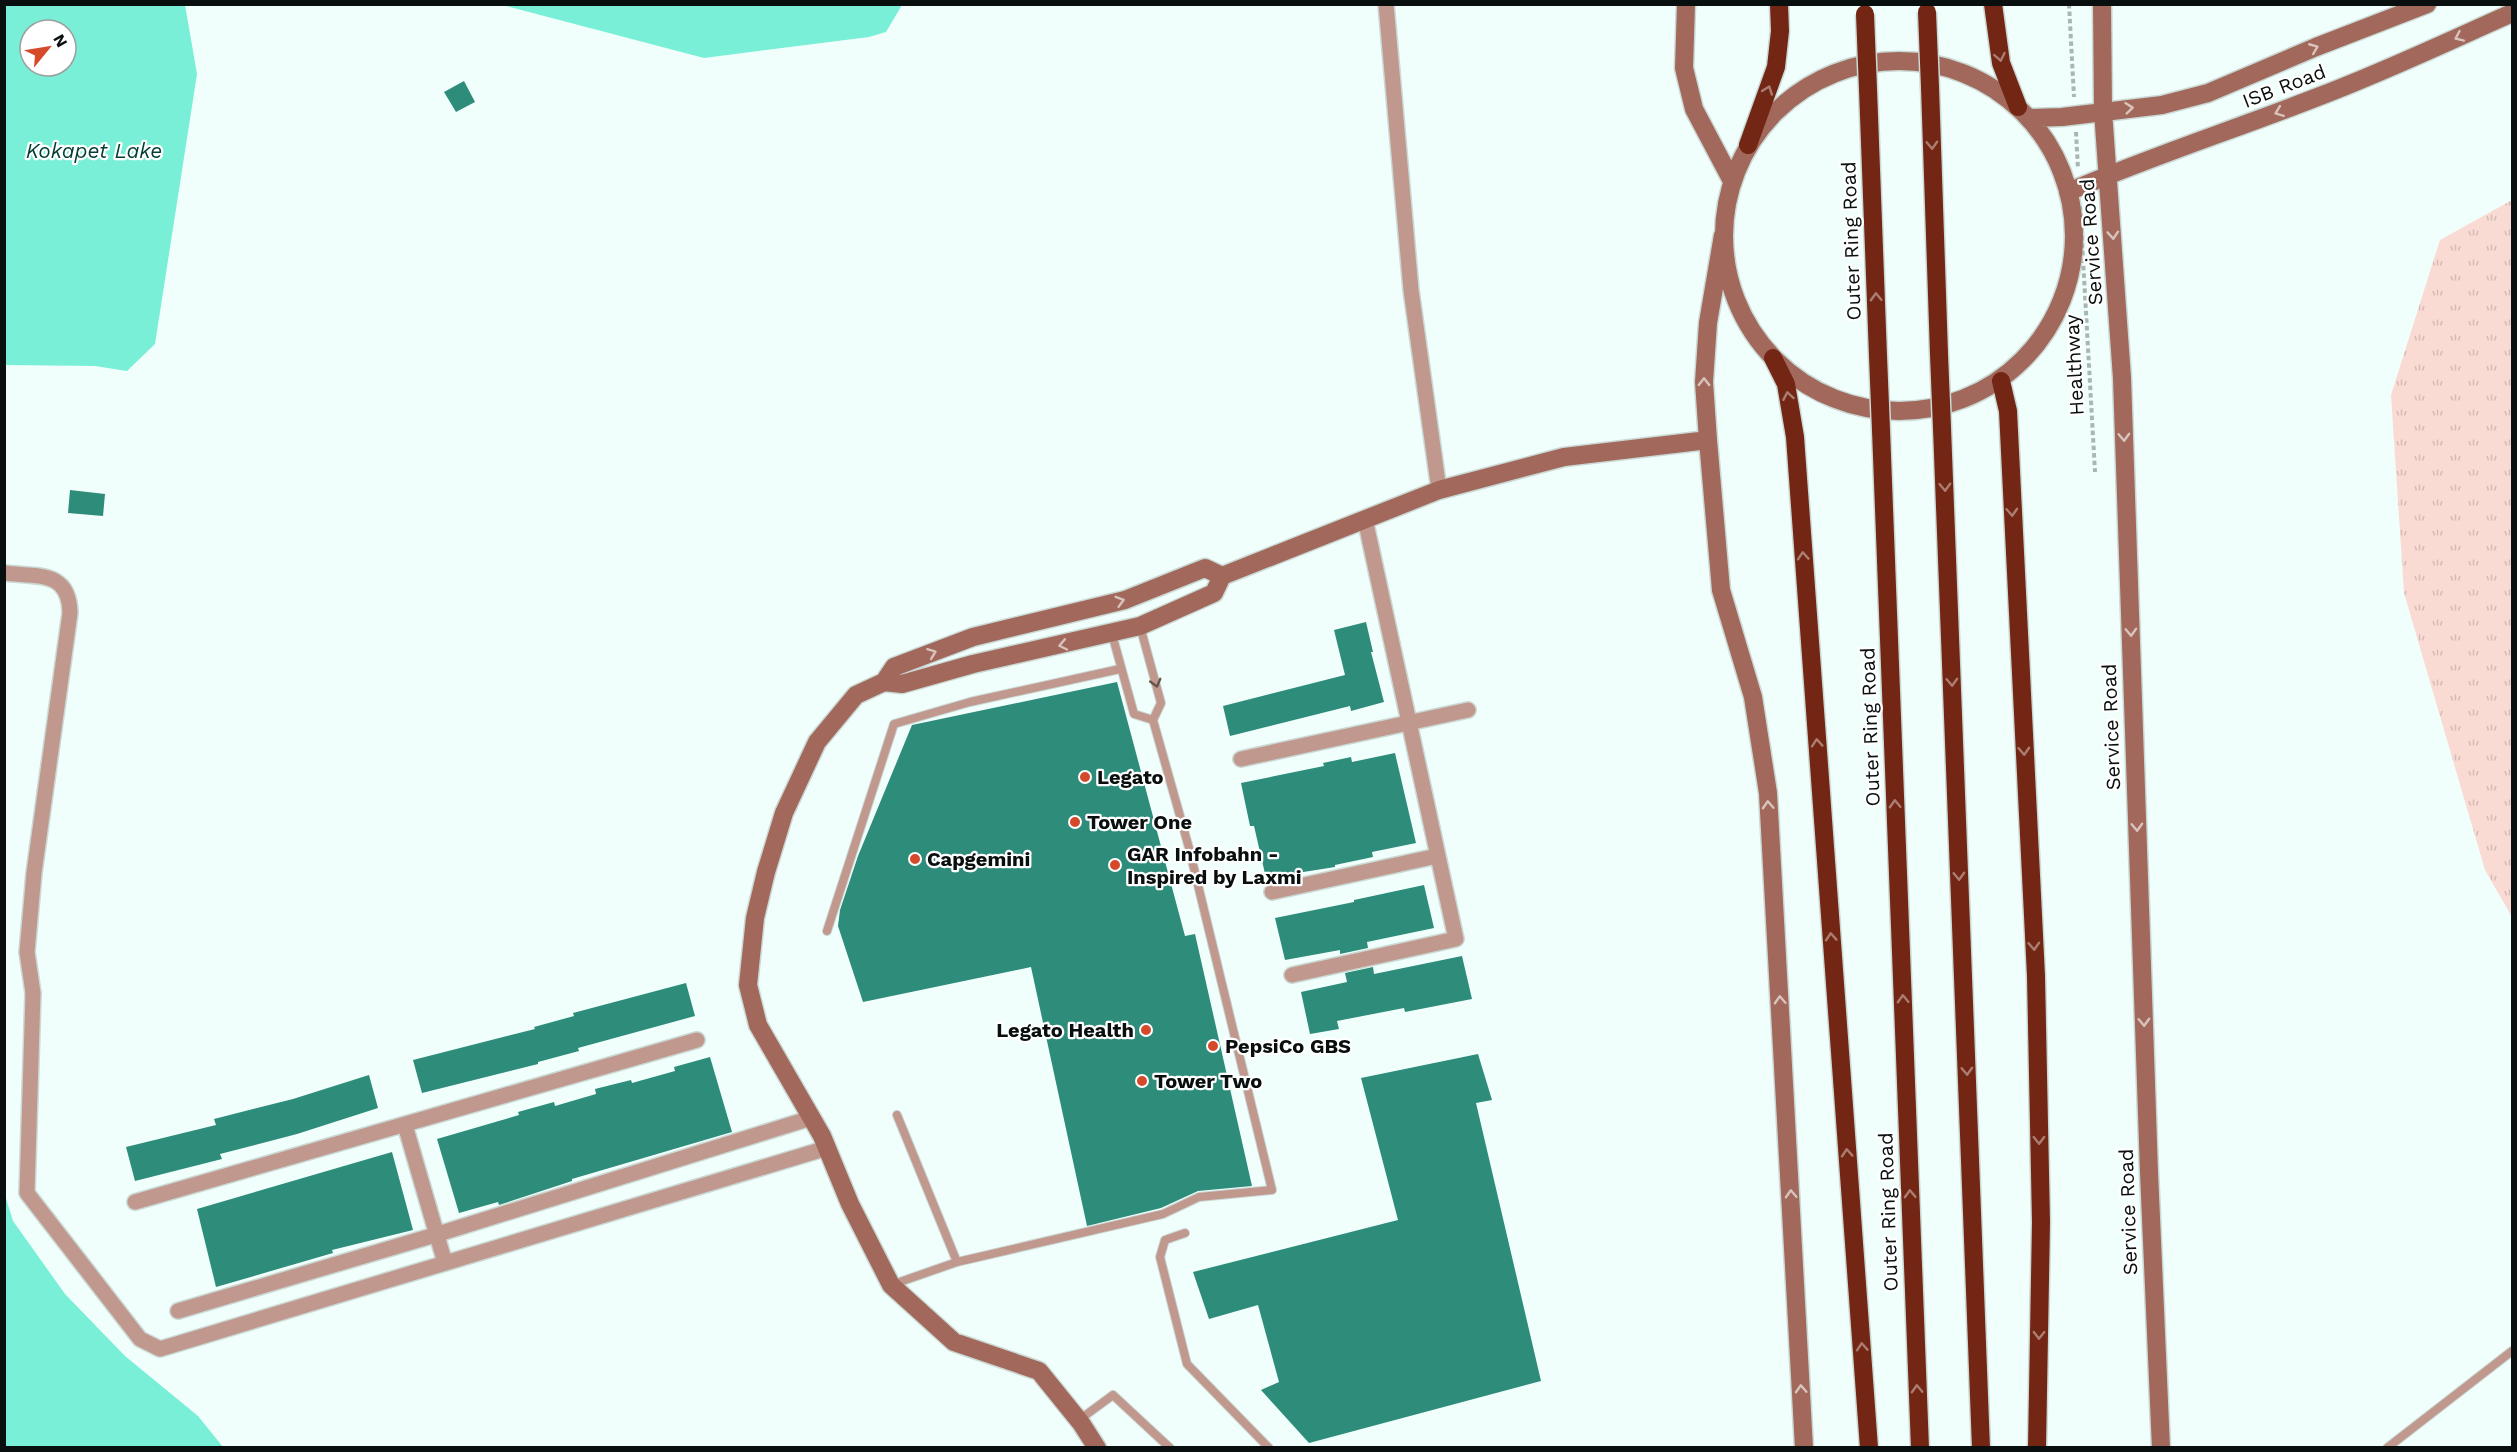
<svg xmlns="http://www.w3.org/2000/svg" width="2517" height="1452" font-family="'Work Sans',sans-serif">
  <defs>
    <pattern id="grass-tufts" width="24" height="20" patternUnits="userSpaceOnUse" patternTransform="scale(1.5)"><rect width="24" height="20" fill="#fadbd4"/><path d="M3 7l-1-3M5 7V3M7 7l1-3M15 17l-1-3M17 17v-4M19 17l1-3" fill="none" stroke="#d5bbb5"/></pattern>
  </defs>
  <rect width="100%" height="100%" fill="#f0fffb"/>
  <!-- grass -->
  <path fill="url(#grass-tufts)" d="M2512 200V917L2485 870 2404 593 2391 395 2440 240Z"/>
  <!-- water -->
  <path fill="#79efd8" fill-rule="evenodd" d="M5 4 185 5 197 74 155 344 127 371 95 366 5 365ZM30 30H66V66H30Z
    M502 5H902L886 32 869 37 704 58Z
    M5 1195 13 1221 65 1294 125 1356 198 1416 223 1447H5Z"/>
  <!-- building -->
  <path fill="#2e8c7b" d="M464 81 475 102 456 112 444 92Z
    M70 490 105 494 103 516 68 513Z
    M1366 622 1373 652H1371L1384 702 1351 711 1350 706 1230 736 1223 706 1345 675 1334 630Z
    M1117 682 1185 936 1195 934 1252 1186 1198 1191 1161 1208 1087 1226 1031 967 863 1002 838 926 840 910 858 856 912 725Z
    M1395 753 1416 843 1372 852 1373 857 1335 865V867L1266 878 1254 826H1250L1241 783 1324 766 1323 763 1351 757 1352 762Z
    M1424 885 1434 928 1367 942 1368 948 1340 954V950L1285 960 1275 918 1354 902V900Z
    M1462 956 1472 999 1405 1012 1404 1008 1337 1021 1339 1029 1310 1034 1301 992 1347 982 1345 973 1373 967 1374 974Z
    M686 983 695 1016 578 1048 579 1051 538 1062V1064L422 1093 413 1060 535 1029 534 1027 574 1016 573 1013Z
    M1478 1054 1492 1100 1476 1103 1541 1381 1309 1443 1261 1390 1279 1382 1258 1305 1209 1319 1193 1272 1398 1220 1361 1078Z
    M710 1057 732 1132 572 1179V1181L499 1205 498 1202 459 1213 437 1139 519 1115 518 1112 554 1102 555 1106 596 1094 595 1089 631 1080 632 1083 675 1071 674 1067Z
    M369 1075 378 1108 297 1134 220 1154 222 1159 135 1181 126 1147 216 1125 214 1119 293 1099Z
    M392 1152 413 1230 332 1250 333 1253 216 1287 197 1209Z"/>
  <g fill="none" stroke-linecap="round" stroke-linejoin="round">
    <defs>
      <path id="lane" d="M1112 634 1134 714 1153 720 1161 703 1140 626
        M827 931 894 724 970 702 1120 669
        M897 1115 957 1262
        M1185 1233 1165 1240 1160 1257 1187 1364 1269 1448
        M894 1284 957 1262 1163 1214 1199 1197 1272 1190 1189 848 1153 720
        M1079 1420 1113 1395 1170 1448
        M2387 1448 2512 1351"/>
      <path id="street" d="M1386 4 1411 290 1439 490
        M4 573C38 577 69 570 70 613L34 873 27 952 33 993 27 1193 140 1339 160 1349 827 1148
        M1241 759 1468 710
        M1272 892 1437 856
        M1292 975 1456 939 1365 519
        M405 1125 445 1263
        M135 1202 697 1040
        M178 1311 435 1235 811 1118"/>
      <path id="secondary" d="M1686 4 1684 68 1694 109 1732 181
        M2102 4 2103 111 2122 378 2149 1172 2161 1448
        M1724 236a175 175 0 1 1 350 0a175 175 0 1 1-350 0Z
        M2029 118 2062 117 2162 105 2208 93 2316 47 2427 4
        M2068 192C2149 157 2233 130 2315 98 2382 73 2447 42 2512 13
        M1723 235 1708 323 1704 382 1708 440 1721 590 1753 697 1768 793 1804 1448
        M884 682 894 667 973 637 1125 600 1205 568 1222 576
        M1097 1448 1081 1423 1039 1371 954 1342 891 1285 850 1204 822 1136 758 1025 748 985 755 918 766 872 784 813 817 742 856 695 884 682 902 684 973 664 1140 626 1214 593 1222 576 1439 490 1564 457 1708 440"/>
      <path id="highway" d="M1993 4 2001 63 2018 107
        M1930 87 1939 354
        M1868 89 1878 356
        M1748 145 1776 67 1780 31 1779 4
        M1773 358 1786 384 1795 437 1869 1448
        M2001 381 2008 411 2036 976 2041 1222 2037 1448
        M1942 428 1981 1448
        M1881 430 1920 1448"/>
    </defs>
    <!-- lane casing -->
    <use href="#lane" stroke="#cbd9d5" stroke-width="10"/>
    <!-- street casing -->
    <use href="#street" stroke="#cbd9d5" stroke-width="18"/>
    <!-- secondary casing -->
    <use href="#secondary" stroke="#cbd9d5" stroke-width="21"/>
    <!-- highway casing -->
    <use href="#highway" stroke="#cbd9d5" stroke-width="21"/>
    <!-- path -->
    <path stroke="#aab6b3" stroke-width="4" stroke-dasharray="4.5 3" stroke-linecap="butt" d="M2069 4 2074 97
      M2076 132 2078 169
      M2080 206 2095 472"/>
    <!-- lane -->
    <use href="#lane" stroke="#c0988e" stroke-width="8"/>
    <!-- street -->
    <use href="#street" stroke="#c0988e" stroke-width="15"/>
    <!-- secondary -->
    <use href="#secondary" stroke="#a1685b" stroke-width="18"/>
    <!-- highway -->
    <use href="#highway" stroke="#732614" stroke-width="18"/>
    <defs>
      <path id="highway-bridge" d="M1927 12 1930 87
        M1865 14 1868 89
        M1939 354 1942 428
        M1878 356 1881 430"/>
    </defs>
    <!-- highway-bridge casing -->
    <use href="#highway-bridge" stroke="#cbd9d5" stroke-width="21" stroke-linecap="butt"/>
    <!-- highway-bridge -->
    <use href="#highway-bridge" stroke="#732614" stroke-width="18"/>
  </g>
  <!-- one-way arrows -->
  <defs><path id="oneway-chevron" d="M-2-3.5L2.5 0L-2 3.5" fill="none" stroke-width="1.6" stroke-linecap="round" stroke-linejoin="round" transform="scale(1.5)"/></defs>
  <g stroke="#d9c3bd">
    <use href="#oneway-chevron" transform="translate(2459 37) rotate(156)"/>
    <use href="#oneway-chevron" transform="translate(2314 48) rotate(-22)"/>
    <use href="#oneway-chevron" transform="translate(2129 108) rotate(-6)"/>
    <use href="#oneway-chevron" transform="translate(2279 112) rotate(159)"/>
    <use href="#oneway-chevron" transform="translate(2113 235) rotate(86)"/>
    <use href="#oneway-chevron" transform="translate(1704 382) rotate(-90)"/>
    <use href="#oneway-chevron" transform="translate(2124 437) rotate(88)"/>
    <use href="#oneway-chevron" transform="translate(1120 601) rotate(-16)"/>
    <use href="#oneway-chevron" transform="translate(2131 632) rotate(88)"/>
    <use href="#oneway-chevron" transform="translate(1063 645) rotate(168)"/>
    <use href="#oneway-chevron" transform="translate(932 653) rotate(-21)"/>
    <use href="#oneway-chevron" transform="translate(1768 805) rotate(-93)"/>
    <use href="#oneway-chevron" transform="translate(2137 827) rotate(88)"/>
    <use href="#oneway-chevron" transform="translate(1780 1000) rotate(-93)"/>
    <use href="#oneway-chevron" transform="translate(2144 1022) rotate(88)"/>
    <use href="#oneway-chevron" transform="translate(1791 1194) rotate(-93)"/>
    <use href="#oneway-chevron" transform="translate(1801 1389) rotate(-93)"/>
  </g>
  <g stroke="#ab7d72">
    <use href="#oneway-chevron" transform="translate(2000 57) rotate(79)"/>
    <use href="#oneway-chevron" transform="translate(1768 90) rotate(-70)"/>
    <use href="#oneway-chevron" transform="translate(1932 145) rotate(88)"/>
    <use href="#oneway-chevron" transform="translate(1876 297) rotate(-92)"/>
    <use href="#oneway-chevron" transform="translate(1788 396) rotate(-100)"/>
    <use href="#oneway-chevron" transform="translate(1945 487) rotate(88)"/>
    <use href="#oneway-chevron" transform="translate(2012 512) rotate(87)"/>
    <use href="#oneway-chevron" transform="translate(1803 556) rotate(-94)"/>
    <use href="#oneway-chevron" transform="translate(1952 682) rotate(88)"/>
    <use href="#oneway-chevron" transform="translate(1817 743) rotate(-94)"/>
    <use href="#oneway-chevron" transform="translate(2024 751) rotate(87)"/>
    <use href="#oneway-chevron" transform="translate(1895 804) rotate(-92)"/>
    <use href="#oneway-chevron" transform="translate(1959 876) rotate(88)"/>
    <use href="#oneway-chevron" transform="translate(1831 937) rotate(-94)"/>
    <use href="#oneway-chevron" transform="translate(2034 946) rotate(87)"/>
    <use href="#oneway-chevron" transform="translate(1903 999) rotate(-92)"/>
    <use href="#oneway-chevron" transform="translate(1967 1071) rotate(88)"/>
    <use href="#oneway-chevron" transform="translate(2039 1140) rotate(89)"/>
    <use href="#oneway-chevron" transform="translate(1847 1153) rotate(-94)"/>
    <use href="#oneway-chevron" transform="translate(1910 1194) rotate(-92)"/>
    <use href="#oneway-chevron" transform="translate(2039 1335) rotate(91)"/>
    <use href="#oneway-chevron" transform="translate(1862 1347) rotate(-94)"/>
    <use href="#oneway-chevron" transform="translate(1917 1389) rotate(-92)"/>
  </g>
  <use stroke="#64544e" href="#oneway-chevron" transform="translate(1156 683) rotate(75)"/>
  <!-- markers -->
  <g fill="#d44a2b" stroke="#fff" stroke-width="2">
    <circle cx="1085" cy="777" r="6"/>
    <circle cx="1075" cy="822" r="6"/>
    <circle cx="915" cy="859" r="6"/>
    <circle cx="1115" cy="865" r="6"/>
    <circle cx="1146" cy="1030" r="6"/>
    <circle cx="1213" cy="1046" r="6"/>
    <circle cx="1142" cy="1081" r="6"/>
  </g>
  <g text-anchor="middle" stroke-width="4.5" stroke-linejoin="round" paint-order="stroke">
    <!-- street labels -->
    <g font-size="20" fill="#090f0e" stroke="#fff">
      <text transform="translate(2284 86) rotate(-21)" y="7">ISB Road</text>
      <text transform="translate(1851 241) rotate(-92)" y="7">Outer Ring Road</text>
      <text transform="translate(2091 242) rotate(-94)" y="7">Service Road</text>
      <text transform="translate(2074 365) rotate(-93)" y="7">Healthway</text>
      <text transform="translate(1870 727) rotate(-92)" y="7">Outer Ring Road</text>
      <text transform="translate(2111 727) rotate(-92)" y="7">Service Road</text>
      <text transform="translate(1888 1212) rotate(-92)" y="7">Outer Ring Road</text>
      <text transform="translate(2128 1212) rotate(-92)" y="7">Service Road</text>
    </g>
    <!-- poi labels -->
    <g font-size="20" font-weight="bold" fill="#090f0e" stroke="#fff" text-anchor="start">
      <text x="1097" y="784">Legato</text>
      <text x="1087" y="829">Tower One</text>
      <text x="1127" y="861">GAR Infobahn -<tspan x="1127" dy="23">Inspired by Laxmi</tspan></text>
      <text x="927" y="866">Capgemini</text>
      <text x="1134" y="1037" text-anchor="end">Legato Health</text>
      <text x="1225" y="1053">PepsiCo GBS</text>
      <text x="1154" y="1088">Tower Two</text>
    </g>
    <!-- water labels -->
    <g font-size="21" font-style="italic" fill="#033d34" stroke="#fff">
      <text x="94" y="158">Kokapet Lake</text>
    </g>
  </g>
  <!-- border -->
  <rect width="2517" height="1452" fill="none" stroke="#090f0e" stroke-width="12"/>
  <!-- north arrow -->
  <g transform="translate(48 48) rotate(60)"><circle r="28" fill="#ffffff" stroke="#9d9f9f" stroke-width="1.5"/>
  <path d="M0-4.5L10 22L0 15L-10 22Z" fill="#d44a2b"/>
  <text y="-9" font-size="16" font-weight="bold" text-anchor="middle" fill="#090f0e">N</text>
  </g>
</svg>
